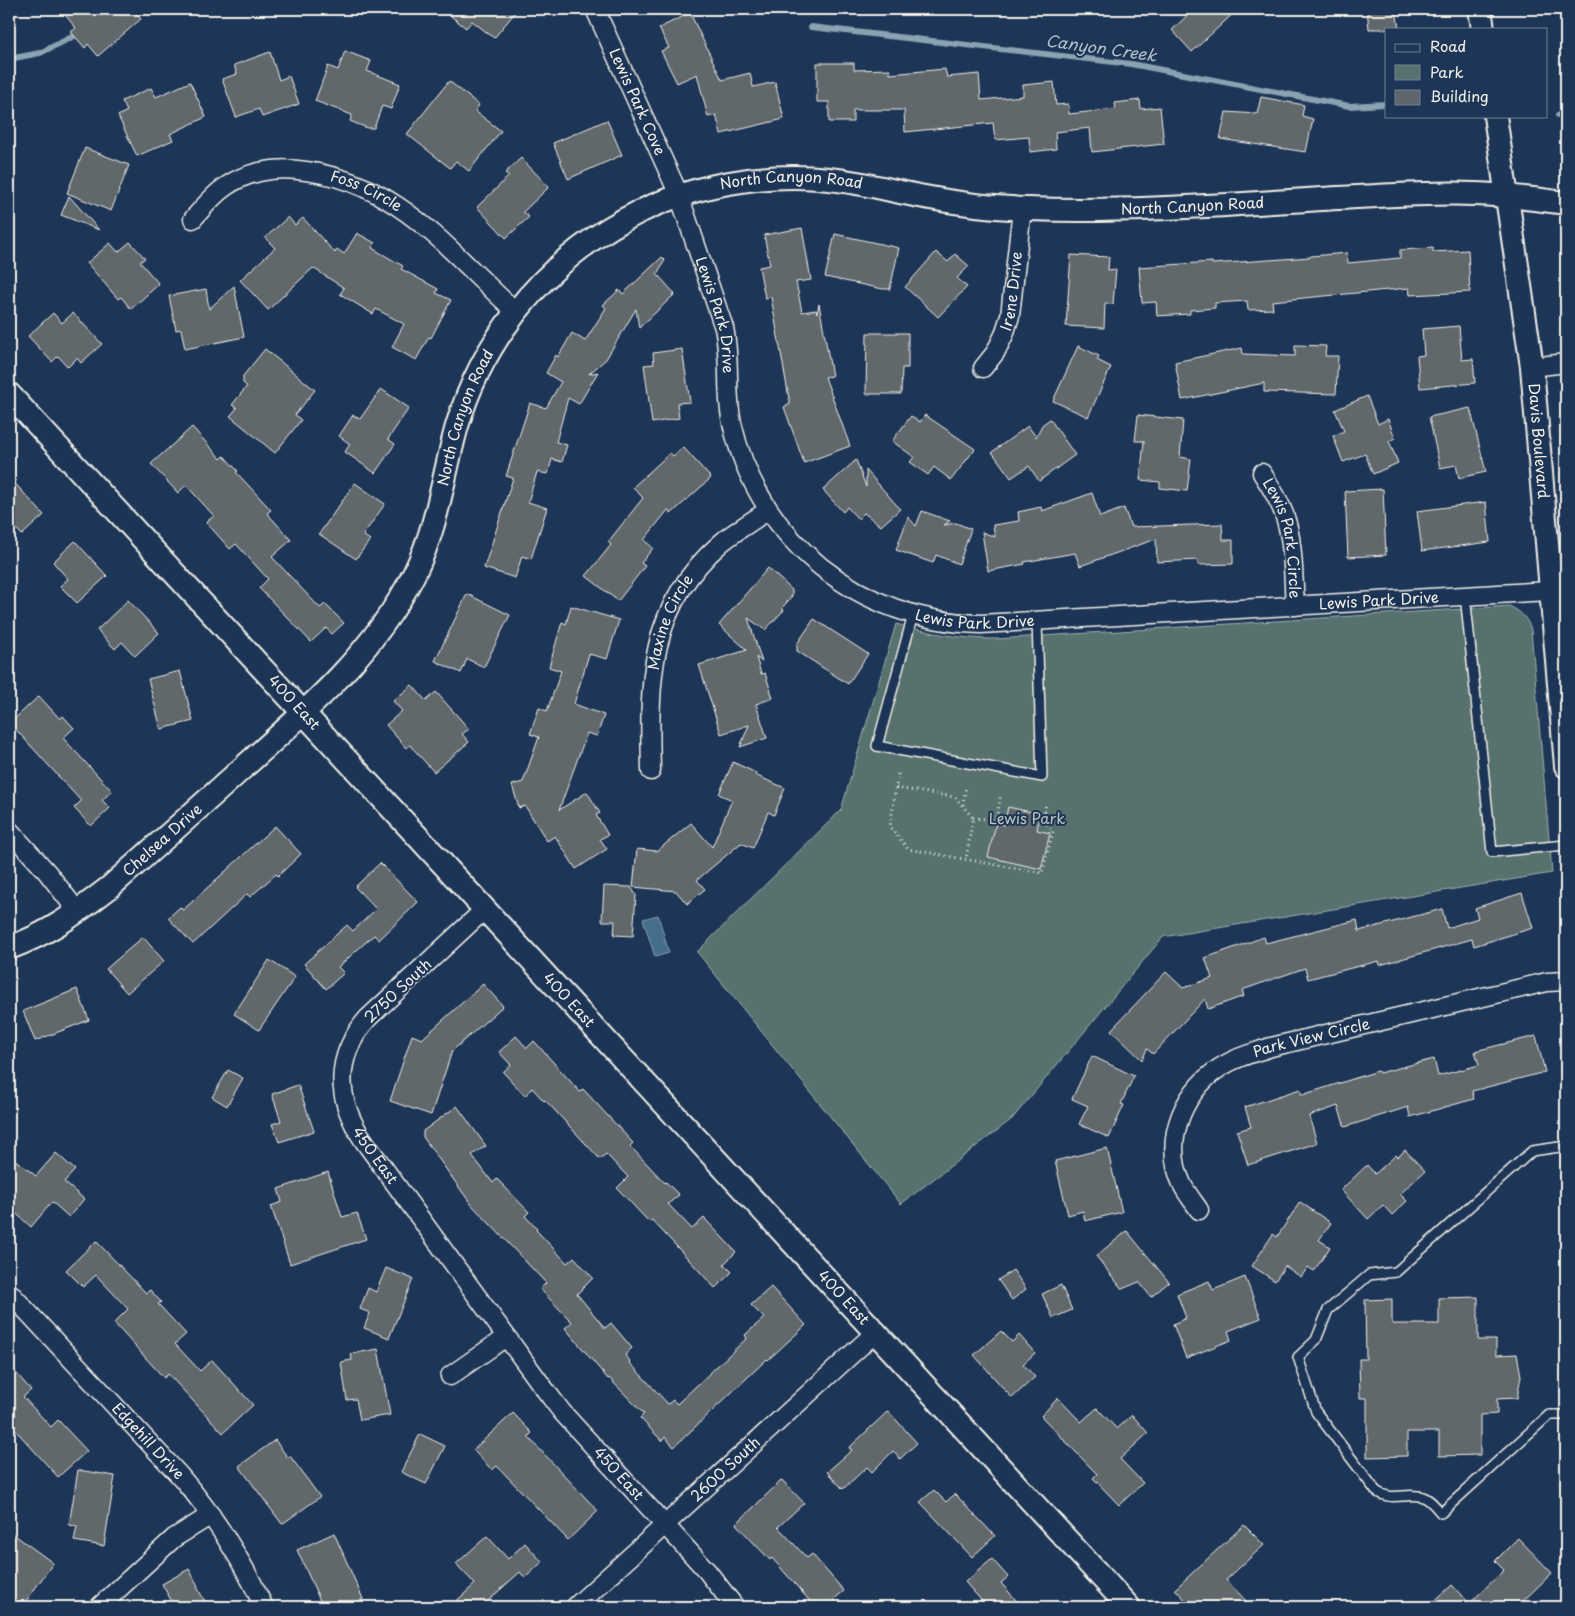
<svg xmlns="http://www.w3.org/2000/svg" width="1575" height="1616" font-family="'Playpen Sans',sans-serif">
  <rect width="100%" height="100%" fill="#1d3557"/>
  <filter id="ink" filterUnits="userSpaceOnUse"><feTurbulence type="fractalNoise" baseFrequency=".02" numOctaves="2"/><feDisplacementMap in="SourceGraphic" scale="10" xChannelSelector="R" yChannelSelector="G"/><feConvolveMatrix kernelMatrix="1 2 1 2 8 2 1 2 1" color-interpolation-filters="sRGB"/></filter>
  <g filter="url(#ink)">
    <!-- green -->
    <path fill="#56716e" stroke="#a5b1ab" d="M1509 606C1520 611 1527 617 1531 630L1552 873 1163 937 1012 1119 901 1204 697 952 841 810 896 624C932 633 958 639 996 639Z"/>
    <!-- water -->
    <path fill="#446d8c" stroke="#8aa2b1" d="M658 915 669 953 655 957 643 919Z"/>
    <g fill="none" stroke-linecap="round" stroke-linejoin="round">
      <!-- stream -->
      <path stroke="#8aa2b1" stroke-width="6" d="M811 27 1131 64 1349 106 1386 104
        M9 59 40 53 82 32
        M1558 115 1566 117"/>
    </g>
    <!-- building -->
    <path fill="#60676c" stroke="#f4f1e8" d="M60 9H132L141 19 98 56 88 44 85 48 71 32 76 28Z
      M442 9H518L494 38 472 21 466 28Z
      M1194 9H1238L1192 52 1172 30Z
      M1367 9H1396L1399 29H1369Z
      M690 13 722 80 750 73 753 87 775 82 784 119 721 134 716 115 708 117 697 74 677 83 661 51 669 48 659 28Z
      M345 51 371 61 367 71 400 84 391 109 382 106 374 128H367L350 121 352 115 315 101 328 66 338 70Z
      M270 52 279 80 289 76 299 104 262 117 259 109 236 117 222 79 237 74 234 65Z
      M817 63H854V70L890 69V74L945 69 947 77 979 74 981 100 1023 96V85L1054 82 1056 105 1068 104 1069 114 1116 109 1115 103 1140 100 1141 109 1160 107 1164 144 1092 152 1090 128 1055 132 1056 149 1030 152 1029 137 995 140 993 123 905 132 904 110H853V122H829V102H817Z
      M449 81 479 105 475 111 501 131 469 171 456 161 450 168 407 134Z
      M190 82 206 117 170 134 173 140 137 156 118 116 127 111 122 101 151 88 156 97Z
      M1261 97 1304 105 1302 116 1313 119 1306 152 1220 139 1226 112 1257 114Z
      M607 120 622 155 568 179 553 143Z
      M85 148 129 165 111 211 67 193Z
      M521 158 549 187 523 212 529 217 506 238 477 207 509 176 505 173Z
      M69 196 99 230 61 215Z
      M288 217 295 225 303 218 335 253 337 249 344 254 357 233 375 243 372 248 403 266 401 269 438 289 436 293 451 300 431 338 429 337 416 360 392 347 404 324 376 309 373 314 340 294 344 288 313 268 268 310 240 280 275 248 265 238Z
      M802 228 811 280 796 282 802 312 816 310 817 313 819 304 832 376 825 377 850 446 804 463 784 407 790 404 771 297 765 298 759 267 770 265 764 235Z
      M835 234 899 248 890 289H883L825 277Z
      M130 242 145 258 140 262 159 284 131 309 121 297 118 299 87 263 110 243 118 252Z
      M1433 248V252L1468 250 1470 292 1410 295 1409 288 1272 301 1273 309 1248 310 1247 301 1215 303V308L1190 310V314L1157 316 1156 302 1142 303 1139 267 1212 262V264L1311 257V256L1347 253 1348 263 1400 258V250Z
      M936 252 948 262 955 254 969 266 957 278 967 287 938 317 905 287Z
      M1071 255 1109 257 1108 270 1116 269 1113 304 1105 303 1104 328 1066 326Z
      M662 257 665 260 657 274 675 294 639 328 636 309 606 359 589 374 598 372 579 404 568 398 556 442 567 445 562 462 552 459 548 474 537 472 528 502 547 508 531 559 522 556 515 578 484 568 513 478 506 476 530 403 546 408 561 382 546 373 556 355 558 357 572 333 585 341 606 308 603 305 619 290 623 294Z
      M234 286 244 337 185 349 181 329 176 330 169 296 206 289 209 309Z
      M53 313 62 323 73 313 102 344 81 363 77 358 68 367 58 356 52 362 28 336Z
      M1459 326 1462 360 1473 359 1475 383 1420 388 1417 356 1424 355 1422 329Z
      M867 333H908V368H902L901 394H866Z
      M1295 345 1326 346 1325 356H1338L1336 394 1264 392V383L1182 400 1175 362 1242 348 1243 354 1295 356Z
      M1078 346 1099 356 1097 360 1111 367 1088 417 1053 401Z
      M265 349 315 390 295 415 301 420 275 453 230 416 237 408 232 405 247 386 243 383V376Z
      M682 349 690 402 677 403 679 418 652 423 644 365 654 364 653 353Z
      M381 389 409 408 388 439 395 444 375 473 345 452 350 444 339 436 353 415 360 419Z
      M1367 396 1378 424 1388 419 1395 438 1389 441 1398 463 1373 474 1365 454 1343 462 1333 436 1344 431 1335 410Z
      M1470 408 1486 472 1459 478 1456 465 1440 468 1429 417Z
      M925 415 975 449 951 480 934 467 928 475 910 462 914 457 892 441 911 416 920 422Z
      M1138 415 1183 420 1180 457 1191 459 1187 491 1160 488V482L1140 480 1144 441H1135Z
      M1050 419 1075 455 1039 481 1029 466 1011 478 992 452 1028 426 1036 437 1042 425Z
      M192 427 221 459 224 456 238 471 236 472 271 510 267 513 291 540 272 557 320 608 325 604 344 623 332 634 326 628 311 642 259 588 268 579 236 544 230 549 206 522 214 516 186 485 178 493 151 464Z
      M683 447 711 478 671 514 668 510 644 540 653 548 641 563 645 566 618 601 586 576 611 545 608 542 643 498 633 487 670 453 673 456Z
      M856 460 866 487V470L900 509 881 526 864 513 858 519 847 507 843 512 823 490Z
      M9 477 44 515 22 535 9 521Z
      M355 483 385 504 363 535 370 540 356 559 319 534Z
      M1383 489 1386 555 1348 557 1345 491Z
      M1092 493 1100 517 1124 508 1131 527 1222 524 1223 540H1233V564L1198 565V560L1157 562 1156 539 1080 566 1075 553 1024 562 1025 564 988 571 982 532 995 537 993 525 1019 521 1018 512 1041 507 1042 511Z
      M1486 502 1490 542 1422 551 1417 511Z
      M922 511 950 521 944 525 956 523 971 529 959 564 936 555 933 563 896 550 908 517 916 526Z
      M75 541 107 576 77 603 60 586 68 579 53 562Z
      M768 568 792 590V596L782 608 784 610 765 630 748 618 762 662 756 657 761 674 765 673 773 698 756 704 767 738 740 747 749 725 721 734 699 665 747 650 719 625Z
      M467 594 510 615 484 667 467 659 461 673 435 661Z
      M128 600 159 633 135 656 122 642 115 649 97 630Z
      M571 606 619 620 607 659 589 654 574 704 604 715 597 736 587 733 559 810 587 792 600 813 596 815 608 835 600 839 607 849 576 869 555 836 547 841 525 806 519 808 512 785 523 782 539 737 530 734 539 708 547 711 561 671 549 667 562 622 566 624Z
      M814 619 868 654 848 684 797 651V644Z
      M180 671 193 721 161 729 148 679Z
      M412 685 426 701 436 692 469 729 462 734 469 742 434 772 410 745 406 748 386 725 402 711 393 701Z
      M39 696 60 719 63 716 74 728 63 738 112 791 102 800 110 808 91 826 74 808 81 801 10 723Z
      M733 762 756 773 755 775 785 788 774 815 768 812 753 848 741 843 697 880 705 889 687 904 676 891 633 887 637 849 657 851 691 823 712 847 732 800 719 794Z
      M1008 807 1040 814 1037 830 1050 833 1041 869 988 857 996 823 1004 825Z
      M275 826 301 854 278 876 276 874 250 897 247 894 193 944 168 918 180 907 183 910Z
      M380 863 418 902 379 940 374 935 338 967 344 973 326 989 304 964 347 925 353 931 376 909 355 887Z
      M604 886 631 887 636 895 633 936 614 935 615 921H602Z
      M1522 893 1533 928 1474 946 1472 939 1380 965 1379 961 1308 979 1305 968 1242 990 1244 996 1208 1009 1205 999 1153 1054 1147 1049 1142 1060 1111 1030 1166 972 1183 988 1212 978 1205 958 1264 937 1266 943 1357 920 1359 931 1442 909 1447 928 1478 918 1475 908Z
      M143 937 164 961 127 993 106 969Z
      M269 960 295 977 259 1030 234 1014Z
      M483 984 503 1006 452 1051 431 1115 390 1101 412 1035 422 1039Z
      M77 989 89 1020 35 1041 23 1011Z
      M516 1036 527 1048 534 1041 580 1092 583 1089 633 1143 630 1146 665 1183 666 1182 679 1195 668 1204 692 1229 704 1218 736 1252 724 1264 732 1272 715 1288 652 1220 649 1222 617 1188 628 1177 606 1154 600 1159 545 1100 544 1101 532 1088 525 1096 503 1072 511 1065 499 1052Z
      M1536 1036 1545 1072 1472 1091 1474 1099 1410 1117 1408 1107 1345 1127 1338 1106 1309 1116 1317 1143 1248 1165 1237 1131 1251 1127 1245 1107 1300 1089 1302 1095 1378 1071 1379 1073 1434 1059 1438 1076 1479 1065 1475 1051Z
      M1092 1056 1134 1076 1121 1104 1124 1105 1109 1138 1079 1124 1088 1106 1072 1099Z
      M228 1070 243 1078 227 1106 212 1097Z
      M298 1085 314 1131 279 1142 272 1124 281 1121 272 1094Z
      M457 1106 486 1146 472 1155 493 1183 497 1179 529 1212 525 1216 537 1229 536 1230 567 1263 574 1257 593 1278 577 1294 605 1328 611 1323 632 1348 625 1355 630 1361 629 1362 668 1404 673 1400 677 1404 747 1338 745 1335 764 1318 751 1305 771 1287 806 1325 768 1360 767 1359 674 1447 665 1437 662 1441 640 1418 644 1414 609 1378 608 1379 565 1328 572 1322 540 1289 546 1283 471 1204 423 1137V1131Z
      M1107 1148 1122 1212 1085 1221 1083 1211 1068 1215 1055 1161Z
      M1405 1150 1425 1171 1400 1194 1407 1201 1392 1215 1383 1205 1368 1219 1341 1190 1367 1165 1375 1174 1396 1155 1398 1157Z
      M56 1153 75 1170 64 1182 84 1199 69 1217 52 1202 31 1227 9 1207V1155L36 1176Z
      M328 1172 342 1217 357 1213 366 1239 290 1264 271 1206 282 1202 278 1189Z
      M1300 1202 1331 1223 1319 1240 1330 1247 1314 1271 1308 1267 1301 1277 1285 1266 1275 1281 1252 1266 1273 1234 1277 1237Z
      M1127 1231 1169 1282 1151 1297 1139 1282 1122 1289 1096 1256Z
      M96 1241 146 1293 150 1290 161 1302 158 1304 186 1334 175 1344 200 1371 212 1360 253 1405 223 1433 168 1374 164 1378 114 1323 128 1309 96 1275 83 1287 66 1270Z
      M386 1268 413 1279 389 1338 364 1328 370 1313 360 1309 368 1288 376 1292Z
      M1013 1270 1026 1289 1012 1300 998 1280Z
      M1245 1277 1261 1318 1228 1331 1231 1340 1186 1358 1173 1324 1186 1318 1177 1294 1209 1281 1213 1290Z
      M1061 1285 1072 1310 1053 1318 1042 1294Z
      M1478 1297V1340H1496V1355L1517 1354 1521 1376 1517 1398 1497 1399V1414L1480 1415V1455L1439 1456V1432H1407V1456L1367 1457V1398H1360L1359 1359H1366L1365 1300 1392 1299V1324H1439V1298Z
      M1001 1331 1012 1342 1019 1335 1035 1353 1023 1364 1035 1377 1012 1398 974 1355Z
      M378 1349 390 1415 360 1420 356 1399 347 1400 341 1362 352 1360 351 1354Z
      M9 1365 31 1390 23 1397 51 1427 58 1420 87 1451 58 1477 9 1423Z
      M1058 1398 1081 1422 1097 1408 1117 1429 1132 1415 1148 1433 1120 1459 1143 1483 1119 1505 1093 1478 1097 1474 1041 1416Z
      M888 1411 917 1443 900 1459 893 1451 872 1472 867 1467 843 1489 827 1472 852 1450 849 1448Z
      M513 1413 532 1433 528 1437 598 1511 568 1540 497 1466 492 1470 473 1450Z
      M420 1434 445 1446 426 1484 401 1472Z
      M275 1440 288 1458 290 1456 320 1497 282 1524 239 1466Z
      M78 1470 115 1476 104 1546 74 1541 77 1526 69 1525Z
      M782 1480 804 1503 778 1527 807 1558 812 1554 844 1591 834 1599 841 1607H815L772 1558 770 1560 736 1524Z
      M934 1490 946 1502 955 1494 995 1536 972 1557 920 1502Z
      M1244 1525 1264 1545 1226 1580 1252 1607H1192L1175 1589Z
      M9 1531 53 1563 22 1607 9 1599Z
      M334 1533 363 1599 344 1607H323L297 1550Z
      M487 1536 508 1559 525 1543 542 1562 525 1578 520 1572 481 1607H450L475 1584 456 1564Z
      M1518 1538 1552 1573 1517 1607H1428L1452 1585 1469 1604 1504 1570 1495 1561Z
      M992 1559 1008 1577 1001 1583 1022 1607H987L965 1582Z
      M189 1569 198 1586 197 1587 208 1607H175L162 1584Z"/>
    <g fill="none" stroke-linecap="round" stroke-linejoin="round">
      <defs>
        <path id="service" d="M1465 595 1492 852 1566 845
          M913 615 877 746 1042 777 1037 621
          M1566 1146 1532 1151 1396 1272 1369 1275 1328 1310 1316 1340 1298 1357 1316 1412 1376 1491C1390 1502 1408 1492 1423 1497 1430 1499 1436 1507 1441 1513L1549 1415H1566"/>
        <g id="minor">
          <path id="s1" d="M595 9 679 195 724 328C731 360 725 392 732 423 758 541 861 622 981 624L1550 591"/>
          <path id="s2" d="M193 219C203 208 213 195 225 187 246 172 274 167 298 170 398 180 447 250 516 312"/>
          <path d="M1532 367 1566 363"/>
          <path id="s3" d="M983 368 995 353 1004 335 1010 316 1022 209"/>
          <path id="s4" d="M1262 473C1270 486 1279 499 1284 514 1294 541 1293 577 1295 606"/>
          <path id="s5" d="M651 771C649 682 647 607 721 543 735 531 753 521 768 510"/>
          <path d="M9 830 47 872 78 912"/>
          <path id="s6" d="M484 910 368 1018C334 1057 335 1099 364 1141L543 1387 562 1412 707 1571 735 1607"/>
          <path id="s7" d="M1199 1210C1194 1202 1186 1193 1182 1184 1161 1139 1185 1085 1228 1063 1242 1055 1257 1052 1271 1047L1547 982 1566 981"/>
          <path id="s8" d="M9 1292 181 1477C215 1517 242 1560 264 1607"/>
          <path d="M450 1376 506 1337"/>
          <path d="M99 1607 174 1538 211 1515"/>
          <path id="s9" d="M575 1607 876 1332"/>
        </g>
        <g id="tertiary">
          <path d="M1480 9 1483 29"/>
          <path id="s10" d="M1495 116 1532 367 1566 766"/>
          <path id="s11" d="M9 394 1129 1607"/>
          <path id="s12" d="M9 948C50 933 75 914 110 887 155 847 201 806 246 765 309 709 375 651 414 574 438 526 443 476 457 426 469 386 490 345 516 312 569 244 644 198 729 183 762 177 796 175 829 179 860 182 889 190 919 196 955 203 992 208 1028 209 1131 213 1235 204 1338 198 1384 196 1430 192 1475 194 1506 195 1536 199 1566 203"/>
        </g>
      </defs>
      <!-- service casing -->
      <use href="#service" stroke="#f4f1e8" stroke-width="12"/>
      <!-- minor casing -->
      <use href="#minor" stroke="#f4f1e8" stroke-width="21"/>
      <!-- tertiary casing -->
      <use href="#tertiary" stroke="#f4f1e8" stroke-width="26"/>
      <!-- path -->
      <path stroke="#f4f1e8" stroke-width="3" stroke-dasharray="1 4" stroke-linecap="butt" d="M898 774 890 827 908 849 1042 873 1053 831 1043 821 1046 803
        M896 788 955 797 973 818 966 859
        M963 805 966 787
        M973 818 996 820 1001 794"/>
      <!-- service -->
      <use href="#service" stroke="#1d3557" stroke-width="9"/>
      <!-- minor -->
      <use href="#minor" stroke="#1d3557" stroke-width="18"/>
      <!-- tertiary -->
      <use href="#tertiary" stroke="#1d3557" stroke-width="22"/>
    </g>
  </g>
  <g text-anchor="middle" stroke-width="4" stroke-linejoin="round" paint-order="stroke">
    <!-- street labels -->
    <g font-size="15" fill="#f4f1e8" stroke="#1d3557">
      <text dy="5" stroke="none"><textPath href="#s1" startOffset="102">Lewis Park Cove</textPath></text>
      <text dy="5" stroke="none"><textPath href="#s12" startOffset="1158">North Canyon Road</textPath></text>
      <text dy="5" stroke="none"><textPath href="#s2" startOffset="194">Foss Circle</textPath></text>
      <text dy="5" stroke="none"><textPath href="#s12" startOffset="1562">North Canyon Road</textPath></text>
      <text dy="5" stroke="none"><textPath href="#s3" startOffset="84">Irene Drive</textPath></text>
      <text dy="5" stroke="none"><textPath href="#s1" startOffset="330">Lewis Park Drive</textPath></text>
      <text dy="5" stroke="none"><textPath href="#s12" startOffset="722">North Canyon Road</textPath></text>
      <text dy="5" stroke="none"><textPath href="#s10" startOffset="328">Davis Boulevard</textPath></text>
      <text dy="5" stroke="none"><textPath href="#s4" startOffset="70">Lewis Park Circle</textPath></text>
      <text dy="5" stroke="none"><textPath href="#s1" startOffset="1184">Lewis Park Drive</textPath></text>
      <text dy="5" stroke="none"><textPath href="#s1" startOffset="779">Lewis Park Drive</textPath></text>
      <text dy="5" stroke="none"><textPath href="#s5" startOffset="152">Maxine Circle</textPath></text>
      <text dy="5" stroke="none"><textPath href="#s11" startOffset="420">400 East</textPath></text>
      <text dy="5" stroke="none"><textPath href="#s12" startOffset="189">Chelsea Drive</textPath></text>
      <text transform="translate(398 991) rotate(-43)" y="5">2750 South</text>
      <text dy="5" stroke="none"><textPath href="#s11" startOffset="825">400 East</textPath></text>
      <text dy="5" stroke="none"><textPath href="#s7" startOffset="261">Park View Circle</textPath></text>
      <text dy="5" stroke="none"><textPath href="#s6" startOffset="311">450 East</textPath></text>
      <text dy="5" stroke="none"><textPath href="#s11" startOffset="1230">400 East</textPath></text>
      <text dy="5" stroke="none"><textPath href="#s8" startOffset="204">Edgehill Drive</textPath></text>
      <text dy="5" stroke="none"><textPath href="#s9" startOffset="204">2600 South</textPath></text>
      <text dy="5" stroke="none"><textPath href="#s6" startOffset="712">450 East</textPath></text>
    </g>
    <!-- park labels -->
    <g font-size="15" fill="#bdc4bd" stroke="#1d3557">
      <text x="1027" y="824">Lewis Park</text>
    </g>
    <!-- water labels -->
    <g font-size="16" font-style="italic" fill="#b6c3c8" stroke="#1d3557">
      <text transform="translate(1101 48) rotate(8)" y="6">Canyon Creek</text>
    </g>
  </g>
  <!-- margin -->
  <rect width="1575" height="1616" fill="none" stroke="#1d3557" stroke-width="30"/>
  <rect x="15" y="15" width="1545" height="1586" fill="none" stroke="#f4f1e8" stroke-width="2" filter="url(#ink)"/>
  <!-- legend -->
  <rect x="1385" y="28" width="162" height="90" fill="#1d3557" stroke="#738091"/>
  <rect x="1395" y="44" width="25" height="8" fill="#1d3557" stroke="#738091"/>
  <text x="1430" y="52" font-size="15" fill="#f4f1e8">Road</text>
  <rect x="1395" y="65" width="25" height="15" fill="#56716e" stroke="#738091"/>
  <text x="1430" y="78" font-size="15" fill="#f4f1e8">Park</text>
  <rect x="1395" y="90" width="25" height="15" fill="#60676c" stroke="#738091"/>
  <text x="1430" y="102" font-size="15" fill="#f4f1e8">Building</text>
</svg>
